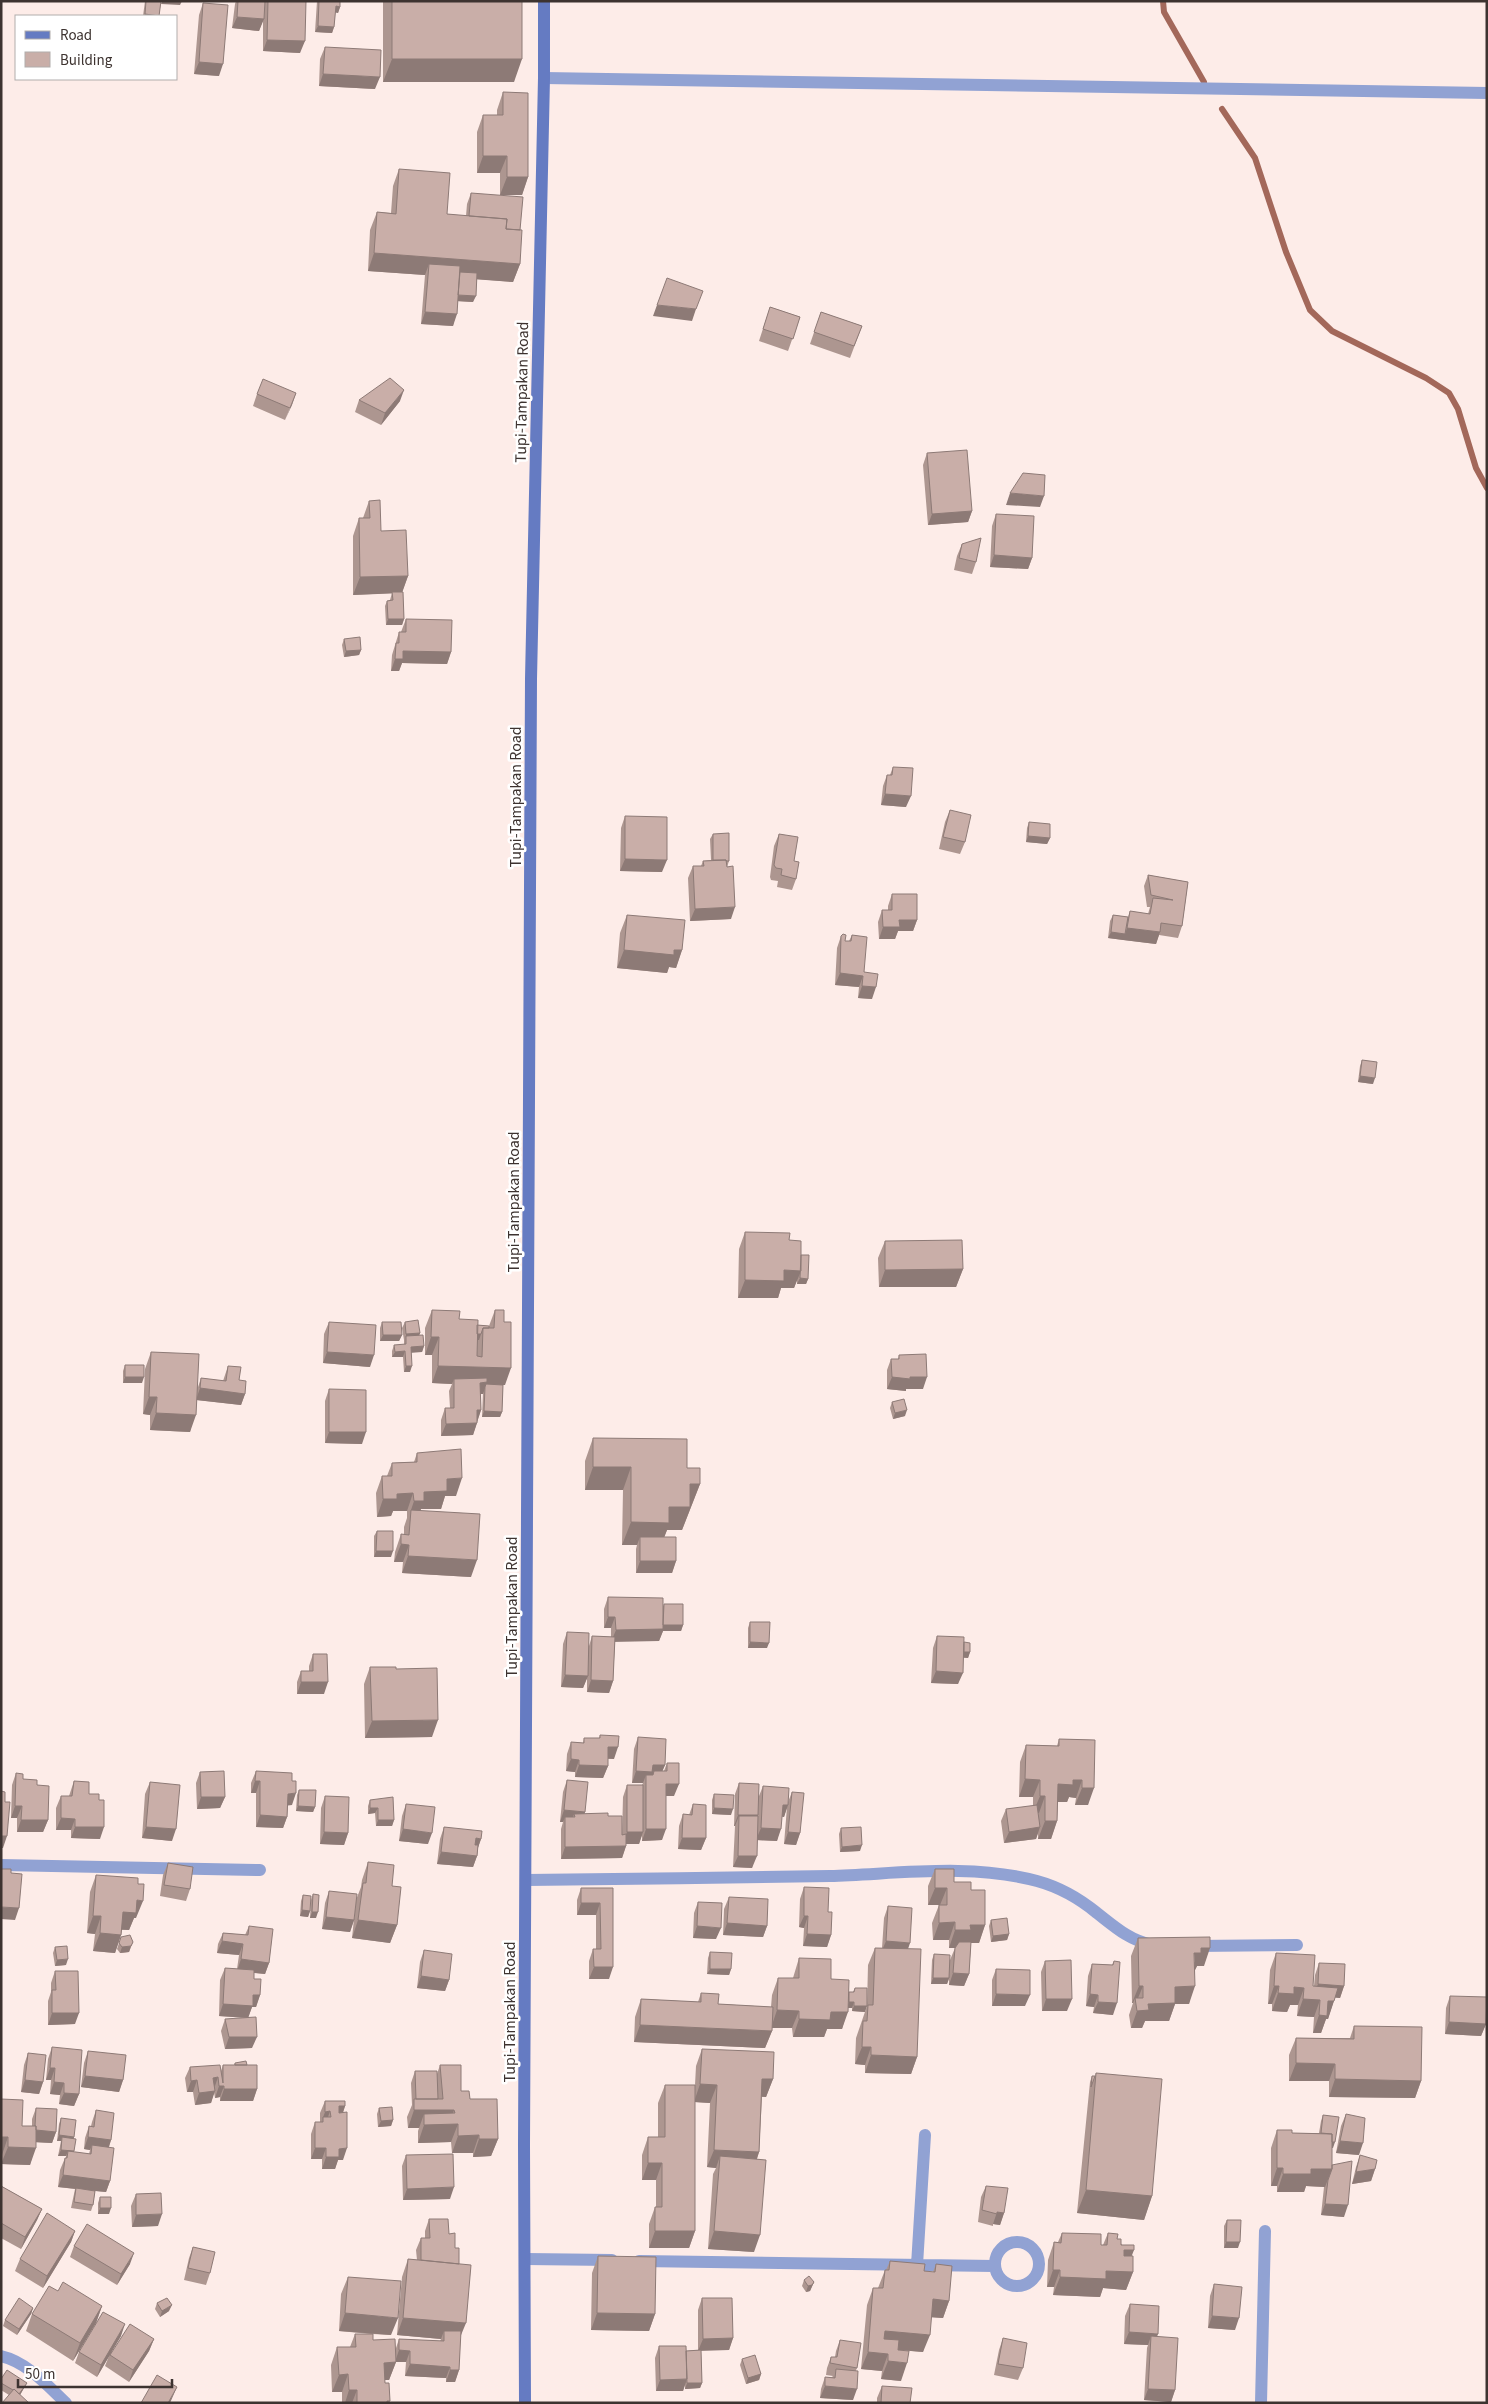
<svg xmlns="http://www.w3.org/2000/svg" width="1488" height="2404" font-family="'Source Sans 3',sans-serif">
  <rect width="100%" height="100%" fill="#fdece8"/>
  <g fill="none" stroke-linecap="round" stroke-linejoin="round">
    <!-- stream -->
    <path stroke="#a3685a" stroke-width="6" d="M1163 1 1164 12 1204 82
      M1222 109 1255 158 1286 252 1310 310 1332 331 1426 378 1449 393 1458 409 1476 468 1487 488"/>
    <!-- minor -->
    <path stroke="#91a2d3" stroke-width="12" d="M544 78 1487 93
      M1 1865 260 1870
      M526 1880C627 1879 729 1878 830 1876 897 1874 971 1863 1037 1881 1059 1887 1080 1899 1097 1913 1115 1927 1129 1940 1152 1945
      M1194 1946 1297 1945
      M995 2264a22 22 0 1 1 44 0a22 22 0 1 1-44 0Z
      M526 2259 612 2260
      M639 2261 994 2266
      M917 2265 925 2135
      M1 2356C27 2362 47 2385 66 2403
      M1261 2403 1265 2231"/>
    <!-- secondary -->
    <path stroke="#657bc2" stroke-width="12" d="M525 2403 524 2145 531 679 544 78V1"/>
  </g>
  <!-- wall -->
  <path fill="#ad9690" d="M145 1H161L159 16H143Z
    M236 1H306L300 53 263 51V20L259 31 232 28 235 4Z
    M317 1H340V7L338 13 335 12 334 27 332 33 315 32Z
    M383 1H522L514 82H383Z
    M203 3 219 76 194 74 199 15Z
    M325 47 375 89 319 86 320 59Z
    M503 92 528 177 522 195H500V173H477V132L483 115H497V110Z
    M399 169 447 214 466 216 467 204 471 193 520 230V264L513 282 477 279 473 302 458 301 453 326 421 324 425 275 368 271 370 230 377 212 391 213 393 186Z
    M770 307 800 317 788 351 759 341Z
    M821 312 862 326 850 358 810 344Z
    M296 393 285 420 253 406 257 394Z
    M359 400 400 401 381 425 355 412Z
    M927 453 972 511 968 522 928 525 923 465Z
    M369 501 381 531 408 576 402 592 404 619 402 625H386L385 606 387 601 390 600 392 593 353 595V536L359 518H363Z
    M996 514 1032 558 1028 569 990 567 992 526Z
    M962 544 976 562 972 574 954 570 957 556Z
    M406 619 451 652 447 664 402 663 399 671H391L392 655 399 632H401Z
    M344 639 361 650 359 655 344 657 342 645Z
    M893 767 906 807 881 805 883 786 887 775H890Z
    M950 810 965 842 960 854 939 849 945 822Z
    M625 816 662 872 620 871 621 828Z
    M1029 822 1050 838 1047 844 1026 842 1027 828Z
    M713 834 729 861 727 867 731 919 690 921 688 878 693 866H701L703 861 711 860 710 839Z
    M779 834 794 861 796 879 792 890 777 887 778 881 771 880 770 877 774 846Z
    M1148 875 1188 882 1182 926 1178 938 1159 935 1156 944 1108 938 1110 921 1113 915 1128 917 1130 911 1148 914 1150 907H1147L1144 886Z
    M892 894 917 920 913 931H898L895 939H879L878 922 882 910H888V906Z
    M627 915 682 950 676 968 669 967 667 973 617 968 620 933Z
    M852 935 864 972 872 999 858 998 859 987 835 985 837 948 841 936 845 941H849Z
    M1362 1060 1373 1084 1358 1082 1360 1066Z
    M745 1232 789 1240 801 1255 808 1279 806 1284H797V1279L794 1288H781L778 1298H738L739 1249Z
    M885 1241 963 1269 956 1287H879L878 1258Z
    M432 1310 477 1325 489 1326 495 1310 504 1322 505 1385H503L502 1412 500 1417H482L483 1393V1394H480L481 1410 473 1435 441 1436V1420L445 1408H450L449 1391 452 1384 432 1383V1355H425V1328Z
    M329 1322 370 1367 323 1363 324 1334Z
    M382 1322 402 1335 399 1341H380V1328Z
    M405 1322 420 1333 419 1336 424 1346 422 1352H411L410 1372H404L403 1357H392V1351L394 1345H404V1340L402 1328Z
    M151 1352 198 1387 201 1378 223 1381 228 1366 239 1380 245 1394 241 1405 197 1400 190 1432 150 1430V1415L143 1414 145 1369Z
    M899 1355 923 1389H906V1391L887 1389V1370L891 1359H898Z
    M125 1365 142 1383H123V1371Z
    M329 1389 362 1444 325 1443V1401Z
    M892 1402 905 1416 893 1419 890 1408Z
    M593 1438 687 1468 700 1484 682 1530H667L664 1537 676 1561 672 1573H636V1549L637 1545H622L623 1490H585V1461Z
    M417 1453 456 1496H445L441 1509H421L420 1510 471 1577 402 1573 403 1562H394L395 1552 401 1534 404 1535V1527L407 1518V1511H393L391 1516 377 1517 376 1493 382 1476H387L392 1463 414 1462Z
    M377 1531 391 1557H374V1536Z
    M608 1597 663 1605 683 1625 681 1631H663L659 1641H615L613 1681 609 1693 587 1692V1678L583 1688 561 1687 563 1644 567 1632 589 1646 592 1636 611 1637V1628H604V1609Z
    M750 1622 767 1648H748V1628Z
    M937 1636 964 1644 970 1652 968 1658H963L958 1684 931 1683 933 1648Z
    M313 1654 324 1694H297V1682L301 1671H309V1666Z
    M370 1667 396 1669 432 1737 365 1738 364 1684Z
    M600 1735 614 1759H608V1766L603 1778 575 1777V1772L566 1771 567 1754 571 1742 583 1743 584 1738H599Z
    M638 1737 665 1765 662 1771H664L667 1763 674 1796H666L662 1840 642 1841V1835L639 1844H626V1846L622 1858 561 1859V1829L563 1822H560L563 1792 567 1780 585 1812 584 1814 608 1816 622 1835 623 1797 627 1785H642L643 1783H632L634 1749Z
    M1059 1739 1095 1740 1088 1805H1075L1076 1798 1069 1797 1067 1802H1058L1057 1821 1051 1839H1038V1833L1036 1839 1004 1843 1001 1821 1006 1809 1033 1806V1797H1019L1020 1762 1026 1745 1057 1746Z
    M256 1771 292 1805H288L287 1817 283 1828 256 1827V1793H251V1783Z
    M200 1772 225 1797 220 1808 197 1809 196 1783Z
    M16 1773 23 1779 37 1785 48 1820 43 1832H17V1818H11L12 1785Z
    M74 1781 89 1794 100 1839 71 1838V1830H56V1808L61 1796H69Z
    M150 1782 172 1841 142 1838 145 1794Z
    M739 1783 759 1796 763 1786 788 1802 792 1792 800 1833 796 1845 784 1844 787 1807 784 1817 782 1816 777 1841 757 1840 752 1868 733 1867 735 1826H734L735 1794Z
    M299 1790 315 1807 313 1812 296 1811 297 1795Z
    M714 1794 731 1815 712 1814V1800Z
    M325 1796 348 1833 344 1845 320 1844 321 1808Z
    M370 1800 394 1820 392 1826H376L375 1813 368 1814V1806Z
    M406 1804 428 1844 399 1841 402 1816Z
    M693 1804 706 1838 701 1850 678 1849 679 1826 683 1814 689 1815Z
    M444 1827 481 1839 478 1848 477 1856 473 1867 437 1864 440 1839Z
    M841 1828 860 1851 840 1852 839 1834Z
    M368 1862 392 1886 397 1925 390 1943 352 1938 356 1900 361 1887 362 1880Z
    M168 1863 190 1889 186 1901 160 1896 163 1875Z
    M935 1869 954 1882 971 1890 985 1925 979 1943H971L969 1974 964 1986 949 1985V1979L947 1984H931L932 1960 934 1954 950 1960 955 1948H949V1940H933L932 1923 939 1905H940H928V1886Z
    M96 1875 136 1918H134L129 1930H122L121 1935 115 1953 93 1951 95 1934 87 1933 90 1892Z
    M804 1887 828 1912 831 1935 827 1947 803 1946 804 1928 799 1927 800 1899Z
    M581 1888H613L609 1979H589V1961L593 1949H596V1915H577V1900Z
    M329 1891 354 1920 350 1932 322 1929 325 1903Z
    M313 1894 316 1918H310L311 1900Z
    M303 1895 310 1911 308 1917 300 1916 301 1901Z
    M729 1897 767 1926 763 1937 723 1935 724 1909Z
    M698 1902 716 1939 693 1938 694 1913Z
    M888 1906 908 1949 917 2057 911 2074 865 2073V2065L855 2064 856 2038 867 2006 868 1965 875 1948H882L884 1918Z
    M991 1920 1009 1934 1007 1940 991 1942 989 1926Z
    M249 1926 269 1963 265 1974 254 1973V1979L260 1995 256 2007H252L248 2018 219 2016 220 1980 225 1968 237 1969 239 1955 217 1953 218 1944 223 1933 245 1935Z
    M121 1937 133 1942 129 1952 120 1953 117 1949Z
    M1138 1938 1204 1966H1197L1195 1970 1189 2004H1175L1169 2021H1145L1142 2028H1131L1129 2015 1133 2003H1132L1131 1956Z
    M55 1947 66 1965 55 1966 53 1953Z
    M424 1950 449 1980 445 1991 417 1988 420 1962Z
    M710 1952 731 1969 729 1975 707 1974 708 1958Z
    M1276 1953 1313 1986H1314L1315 1975 1319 1963 1344 1986 1340 1998 1335 1997 1328 2019H1326L1321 2033H1313L1314 2017 1297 2016 1298 2005H1290L1287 2012 1272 2011V2004H1268L1270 1970Z
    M799 1958 831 1979 848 1994 853 1992 855 1988 865 2012 852 2011V2008H848L842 2029H827L824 2037H793L792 2028H772V2031L765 2048 634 2042 635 2017 641 1999 698 2002 701 1993 718 2004 771 2007 772 1995 778 1978H793Z
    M1045 1961 1067 2011H1042L1041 1972Z
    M1114 1961 1113 2015 1093 2013 1094 2007 1086 2006 1088 1976 1092 1964 1112 1965Z
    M996 1969 1025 2006H992V1980Z
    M55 1971 75 2024 48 2025V2001L51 1992V1983Z
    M1450 1996 1486 2024 1481 2036 1445 2034 1446 2008Z
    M225 2019 252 2048 225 2049 221 2031Z
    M1354 2026 1421 2081 1415 2098 1329 2097V2081H1289V2055L1296 2038H1350Z
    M52 2047 79 2094 74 2106 59 2104 60 2095 50 2094 51 2080H46L48 2059Z
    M702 2049 773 2079 766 2097H762L759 2152 757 2159 754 2252 708 2249 713 2174 716 2168 707 2167 710 2103 695 2102V2231L689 2248H649V2224L655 2207H656V2180H642V2155L648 2137H658V2103L665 2085H695L696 2066Z
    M88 2051 123 2080 119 2092 81 2087 84 2063Z
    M28 2053 43 2082 39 2094 21 2092 24 2065Z
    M235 2063 247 2065 257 2089 253 2101H220V2097L215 2098 214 2092 211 2103 195 2105 193 2092H187L185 2078 190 2067 221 2071 223 2065H234Z
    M440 2065 461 2091 470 2099 498 2139 491 2156 473 2157V2153H452L451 2142 418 2143V2131L419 2128H408L407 2117 412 2105 411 2083 415 2071 437 2074Z
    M1096 2073 1152 2196 1144 2220 1077 2213 1090 2082 1092 2076H1095Z
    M1 2099 22 2126H32V2119L36 2108 56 2132 52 2143 36 2142 30 2165 1 2164Z
    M325 2101 345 2106 343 2113V2160H338L335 2169H322V2159H311V2134L315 2122H320V2113Z
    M379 2108 393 2120 391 2126 378 2127 377 2114Z
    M96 2110 111 2140 109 2147 110 2181 106 2192 95 2191 93 2205 91 2211 71 2208 74 2194 75 2189 58 2187 60 2170 65 2158H66V2156H58L61 2141H57L59 2124 61 2118 74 2137V2152L89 2154 90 2150 84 2149 85 2138 89 2126H91L92 2122Z
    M1346 2114 1359 2155 1336 2153 1341 2126Z
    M1323 2115 1333 2148H1332V2165L1344 2217 1321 2215 1324 2187 1306 2186 1304 2192H1277V2186H1271V2148L1277 2130 1292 2133H1319L1321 2121Z
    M406 2155 450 2199 403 2200 402 2166Z
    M1360 2155 1375 2169 1371 2181 1352 2184 1356 2167Z
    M1 2186 42 2209 37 2220 21 2249 1 2238Z
    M986 2186 1004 2213 1000 2225 993 2224V2226L978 2222 981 2197Z
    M136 2194 158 2226 132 2227 131 2206Z
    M100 2197 109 2214H98V2203Z
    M429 2219 449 2234 460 2338 459 2370 455 2382H446V2378L405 2376 406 2362H396L389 2380H385V2383L390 2401 389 2403H342V2392H332L331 2365 337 2347H350L355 2334H371L339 2331 341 2294 348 2277 391 2335 373 2334V2340L395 2351 399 2339 440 2341 441 2339 397 2335 402 2277 408 2259 417 2260 416 2250 421 2238H425V2231Z
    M1227 2220 1238 2248H1224V2226Z
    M75 2231 71 2242 43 2288 15 2271 20 2259Z
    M1062 2233 1101 2245H1103L1108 2233 1117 2239 1132 2256 1133 2272 1126 2290 1103 2288 1100 2297 1053 2295 1054 2287H1047L1048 2260 1054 2242H1058Z
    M74 2246 130 2264 117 2285 70 2257Z
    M193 2247 210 2273 206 2285 184 2280 189 2258Z
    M598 2256 655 2314 649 2331 591 2330 592 2273Z
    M890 2261 924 2271 933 2272 936 2264 949 2301 943 2318 931 2317 923 2352 898 2350 901 2381 881 2379 882 2371 861 2369 867 2305 873 2288H878L885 2270H886Z
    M804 2280 814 2282 810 2291 806 2292 802 2286Z
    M1214 2284 1235 2330 1208 2328 1210 2296Z
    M58 2291 102 2306 96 2323 73 2361 26 2331 32 2314Z
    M702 2298 733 2338 729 2350H701L702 2383 700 2388 685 2389V2384L683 2391H656L655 2358 659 2346 686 2351 698 2350V2310Z
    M157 2303 169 2311 160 2317 155 2309Z
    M1130 2304 1157 2337 1175 2390 1171 2402 1144 2400 1147 2348 1148 2345 1124 2344 1125 2316Z
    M33 2308 31 2314 17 2335 3 2326 5 2320Z
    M121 2336 111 2352 154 2339 149 2351 129 2382 105 2366 109 2356 97 2377 75 2363 79 2352Z
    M1003 2338 1023 2368 1018 2380 994 2375 999 2350Z
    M840 2340 857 2368 856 2370 853 2400 820 2398 821 2389 825 2377H832L833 2376 826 2375 827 2368 831 2357H835L836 2351Z
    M742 2359 761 2374 759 2380 746 2384 740 2365Z
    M1 2379 27 2383 24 2388 20 2395H9L1 2390Z
    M882 2386 910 2403H877V2398Z"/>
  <!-- shaded-wall -->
  <path fill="#8d7a76" d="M162 1H182L180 5 161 4Z
    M336 6 340 7 338 13 334 12Z
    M145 14 159 16H144Z
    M237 17 264 19 259 31 232 28Z
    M318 26 334 27 332 33 315 32Z
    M267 40 305 41 300 53 263 51Z
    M392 59H522L514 82H383Z
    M199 62 223 64 219 76 194 74Z
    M323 74 380 77 375 89 319 86Z
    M483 156H507L500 173H477Z
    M507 177H528L522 195H500Z
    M374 253 520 264 513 282 458 278 429 264 425 275 368 271Z
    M457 295 476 296 473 302 455 301Z
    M657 305 696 309 692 321 653 316Z
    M425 312 457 314 453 326 421 324Z
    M404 390 400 401 381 425 385 413Z
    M296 393 292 405 285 420 290 408Z
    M1010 493 1044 496 1040 507 1006 505Z
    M972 511 968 522 928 525 932 514Z
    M994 555 1032 558 1028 569 990 567Z
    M408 576 402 593 353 595 360 577Z
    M388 619H404L402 625H386Z
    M361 650 359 655 344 657 346 651Z
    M403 651 451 652 447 664 402 663 399 671H391L395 659Z
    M885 794 911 796 906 807 881 805Z
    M1028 836 1050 838 1047 844 1026 842Z
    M625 859 667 860 662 872 620 871Z
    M735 907 731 919 690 921 695 909Z
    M899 920H917L913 931H898L895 939H879L883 927Z
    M1127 928 1160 932 1156 944 1123 940Z
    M1111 932 1125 934 1123 940 1108 938Z
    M624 950H682L676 968 669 967 667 973 617 968Z
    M840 973 863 976 859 987 835 985Z
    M862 986 876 987 872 999 858 998Z
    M1360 1076 1375 1078 1373 1084 1358 1082Z
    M963 1269 956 1287H879L885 1270Z
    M784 1270 801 1271 794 1288H781L778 1298H738L745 1280Z
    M800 1278 808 1279 806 1284H797Z
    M420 1333 418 1338 406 1337V1334Z
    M477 1334H481L479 1340H475Z
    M383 1335H402L399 1341H380Z
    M431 1337H439L432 1355H425Z
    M424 1346 422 1352 409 1353 411 1347Z
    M405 1351 403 1357H392L395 1352Z
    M327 1352 374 1355 370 1367 323 1363Z
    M406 1366H412L410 1372H404Z
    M438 1366 511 1368 505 1385H486L483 1394H476L454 1379 452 1384 432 1383Z
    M125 1377H144L142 1383H123Z
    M892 1377H927L923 1389H906V1391L887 1389Z
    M200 1388 245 1394 241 1405 196 1400Z
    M149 1397H157L150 1415 143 1414Z
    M477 1410H481L477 1422Z
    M907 1410 905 1416 893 1419 895 1413Z
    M484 1411 502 1412 500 1417H482Z
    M156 1413 196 1415 190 1432 150 1430Z
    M477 1423 473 1435 441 1436 446 1424Z
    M329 1432H366L362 1444 325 1443Z
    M593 1467H631L623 1490H585Z
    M462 1478 456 1496H445L441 1509H421L418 1518 411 1510 414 1501 424 1492 447 1479Z
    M690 1484H700L682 1530H667L661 1546 640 1537 637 1545H622L631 1522 669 1507Z
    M413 1493 407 1511H393L391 1516 377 1517 383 1499 397 1494Z
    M401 1544 409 1545 403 1562H394Z
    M376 1551H393L391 1557H374Z
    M408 1556 477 1560 471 1577 402 1573Z
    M640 1561H676L672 1573H636Z
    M608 1617H615L611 1628H604Z
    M663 1625H683L681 1631H663L659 1641 611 1642 616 1630Z
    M750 1642 769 1643 767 1648H748Z
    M964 1652H970L968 1658 962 1657Z
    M936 1671 963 1673 958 1684 931 1683Z
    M565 1675 588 1676 583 1688 561 1687Z
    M591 1680 613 1681 609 1693 587 1692Z
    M301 1682H328L324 1694H297Z
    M438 1720 432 1737 365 1738 372 1721Z
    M608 1747H618L614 1759 604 1758Z
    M571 1759 579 1760 575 1772 566 1771Z
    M579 1765 608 1766 603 1778 575 1777Z
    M653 1765H665L660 1777 654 1771 652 1777 646 1775 643 1783H632L636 1771Z
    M1025 1779 1040 1780 1033 1797H1019Z
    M1073 1780H1082L1076 1798 1069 1797 1067 1802H1052L1058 1784Z
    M255 1781H260L256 1793H251Z
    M666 1784H679L674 1796H662Z
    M1082 1788H1094L1088 1805H1075Z
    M296 1793 292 1805 284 1806 288 1794Z
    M1040 1796H1045L1039 1813H1033Z
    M201 1797H225L220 1808 197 1809Z
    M783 1805H788L784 1817 778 1816Z
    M15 1806H22L17 1818H11Z
    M298 1806 315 1807 313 1812 296 1811Z
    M370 1808H378L375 1813 368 1814Z
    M714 1808 733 1809 731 1815 712 1814Z
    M564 1810 585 1812 581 1823 574 1814 571 1823 565 1817 563 1822H560Z
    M260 1815 287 1817 283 1828 256 1827Z
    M738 1815H758L754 1827 739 1816 735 1826H734Z
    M61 1818 75 1819 71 1830H56Z
    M21 1820H48L43 1832H17Z
    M378 1820H394L392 1826H376Z
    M1045 1821H1057L1051 1839H1038Z
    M75 1827H104L100 1839 71 1838Z
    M146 1827 176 1829 172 1841 142 1838Z
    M1040 1827 1036 1839 1004 1843 1009 1832Z
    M761 1828 781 1829 777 1841 756 1840Z
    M403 1829 432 1833 428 1844 399 1841Z
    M646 1829H666L662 1840 642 1841Z
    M324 1832 348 1833 344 1845 320 1844Z
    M627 1832H643L639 1844H622Z
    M788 1832 800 1833 796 1845 784 1844Z
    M1 1836H7L3 1848H1Z
    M476 1838 481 1839 477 1850H471Z
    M682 1838H706L701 1850 678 1849Z
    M862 1845 860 1851 840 1852 842 1847Z
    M626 1846 622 1858 561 1859 565 1847Z
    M441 1852 477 1856 473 1867 437 1864Z
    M738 1856H757L752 1868 733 1867Z
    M935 1888H947L940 1905H928Z
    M137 1900 143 1901 136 1918H134L129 1930 117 1929 123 1912Z
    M581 1903H600L596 1915H577Z
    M1 1907 19 1908 15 1920 1 1919Z
    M302 1910 310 1911 308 1917 300 1916Z
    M312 1912H318L316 1918H310Z
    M93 1916H101L95 1934 87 1933Z
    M804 1916H808L804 1928 799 1927Z
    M326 1917 354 1920 350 1932 322 1929Z
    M358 1920 397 1925 390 1943 352 1938Z
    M955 1922 949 1940H933L939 1923Z
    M727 1923 767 1926 763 1937 723 1935Z
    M970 1925H985L979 1943H966L964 1948H949L955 1930Z
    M697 1926 721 1928 716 1939 693 1938Z
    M100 1933 121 1935 115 1953 93 1951Z
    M807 1934 831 1935 827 1947 803 1946Z
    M1009 1934 1007 1940 991 1942 993 1936Z
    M222 1941 243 1944 239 1955 217 1953Z
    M886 1941 910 1943 906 1955 881 1953Z
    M131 1946 129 1952 120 1953 122 1947Z
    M1201 1948H1210L1204 1966H1197L1195 1970 1194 1953Z
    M68 1959 66 1965 55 1966 57 1960Z
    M241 1959 269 1963 265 1974 237 1971Z
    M594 1967H613L609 1979H589Z
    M710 1969H731L729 1975 707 1974Z
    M953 1973 969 1974 964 1986 949 1985Z
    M421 1976 449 1980 445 1991 417 1988Z
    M933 1978H949L947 1984H931Z
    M1318 1984 1344 1986 1340 1998 1313 1996Z
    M1139 1986H1143L1136 2003 1135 1998 1133 2003H1132Z
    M1195 1986 1189 2004H1175L1169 2021H1145L1142 2028H1131L1137 2011 1175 1987Z
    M1274 1986H1279L1272 2004H1268Z
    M1294 1987 1304 1988 1298 2005H1290L1287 2012 1272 2011 1278 1993Z
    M996 1994 1030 1995 1025 2006H992Z
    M1090 1994 1098 1995 1094 2007 1086 2006Z
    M253 1995H260L256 2007H252L248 2018 219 2016 223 2004Z
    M1046 1999H1072L1067 2011H1042Z
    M1303 1999 1320 2000 1314 2017 1297 2016Z
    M1328 2001H1334L1328 2019H1326L1321 2033H1313L1319 2015Z
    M849 2002H854L852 2008H847Z
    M1098 2002 1117 2003 1113 2015 1093 2013Z
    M854 2006H867L865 2012 852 2011Z
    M777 2010 799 2011 792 2028H771Z
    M831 2012H848L842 2029H827L824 2037H793L799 2019Z
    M52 2013H79L75 2024 48 2025Z
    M1449 2022 1486 2024 1481 2036 1445 2034Z
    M640 2025 772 2031 765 2048 634 2042Z
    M229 2037H257L252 2048 225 2049Z
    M862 2047H871L865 2065 855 2064Z
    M871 2055 917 2057 911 2074 865 2073Z
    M1296 2063 1335 2064 1329 2081H1289Z
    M50 2068H55L51 2080H46Z
    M85 2076 123 2080 119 2092 81 2087Z
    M218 2077 214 2089 213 2078Z
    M762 2079H773L766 2097 756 2096Z
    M1335 2079 1421 2081 1415 2098 1329 2097Z
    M25 2080 43 2082 39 2094 21 2092Z
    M197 2080 193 2092H187L191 2081Z
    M54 2082 64 2083 60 2095 50 2094Z
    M700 2084 717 2085 710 2103 694 2102Z
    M219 2086H224L220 2097 215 2098Z
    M224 2089H257L253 2101H220Z
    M215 2091 211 2103 195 2105 199 2093Z
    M64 2093 79 2094 74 2106 59 2104Z
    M339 2106H345L341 2118H335Z
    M414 2110H454L449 2124H458L451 2142 418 2143 424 2125V2114L419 2128H408Z
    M330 2111 326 2123 323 2117 321 2123 325 2112Z
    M393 2120 391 2126 378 2127 381 2121Z
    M35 2130 56 2132 52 2143 31 2142Z
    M59 2135 74 2137 72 2143 62 2137 61 2141H57Z
    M479 2135 473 2153H452L458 2136Z
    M1 2137H8L2 2155H1Z
    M88 2137 111 2140 107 2152 92 2145 90 2150 84 2149Z
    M479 2139H498L491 2156 473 2157Z
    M1320 2140 1335 2142 1333 2148 1318 2146Z
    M1340 2141 1363 2143 1359 2155 1336 2153Z
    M8 2147 36 2148 30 2165 1 2164Z
    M315 2148H326L322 2159H311Z
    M347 2148 343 2160H338L335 2169H322L326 2157 339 2149Z
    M61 2150 74 2151 72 2157 68 2151 66 2156H58Z
    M714 2150 759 2152 753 2170 720 2156 716 2168 707 2167Z
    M648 2163H662L656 2180H642Z
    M1277 2168H1283L1277 2186H1271Z
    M1311 2169H1332L1325 2187 1306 2186 1304 2192H1277L1283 2174Z
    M1375 2169 1371 2181 1352 2184 1356 2172Z
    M63 2175 110 2181 106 2192 58 2187Z
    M454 2187 450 2199 403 2200 407 2189Z
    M1086 2190 1152 2196 1144 2220 1077 2213Z
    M1325 2204 1348 2205 1344 2217 1321 2215Z
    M100 2208H111L109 2214H98Z
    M42 2209 37 2220 21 2249 25 2237Z
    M997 2212 1004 2213 1000 2225 993 2224Z
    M162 2214 158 2226 132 2227 136 2215Z
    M75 2231 71 2242 43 2288 47 2276Z
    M655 2231H695L689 2248H649Z
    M714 2231 760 2235 754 2252 708 2249Z
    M1226 2242H1240L1238 2248H1224Z
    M1124 2250H1134L1127 2268 1118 2267Z
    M134 2253 130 2264 117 2285 121 2274Z
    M1053 2270H1060L1054 2287H1047Z
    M1106 2271 1133 2272 1126 2290 1103 2288 1100 2297 1053 2295 1060 2277Z
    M814 2282 810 2291 806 2292 808 2286Z
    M933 2299 949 2301 943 2318 927 2317Z
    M172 2305 169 2311 160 2317 162 2311Z
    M102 2306 96 2323 73 2361 80 2343Z
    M33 2308 31 2314 17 2335 19 2329Z
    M345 2313 398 2318 391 2335 339 2331Z
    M597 2313 655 2314 649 2331 591 2330Z
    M1212 2316 1239 2318 1235 2330 1208 2328Z
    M403 2318 466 2323 459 2340 444 2331 441 2339 397 2335Z
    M125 2324 121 2336 97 2377 101 2365Z
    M885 2331 930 2335 923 2352 878 2348Z
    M1129 2332 1158 2334 1154 2345 1151 2336 1148 2345 1124 2344Z
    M733 2338 729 2350 698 2351 703 2339Z
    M154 2339 149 2351 129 2382 133 2370Z
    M399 2350 410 2351 406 2362H395Z
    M868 2352 888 2354 882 2371 861 2369Z
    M888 2361 907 2363 901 2381 881 2379Z
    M396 2362 389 2380H378L384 2363Z
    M410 2364 450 2367 446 2378 405 2376Z
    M450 2370H459L455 2382H446Z
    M348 2374 342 2392H332L339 2375Z
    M761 2374 759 2380 746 2384 748 2378Z
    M687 2379 683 2391H656L660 2380Z
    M27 2383 24 2388 17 2400 19 2394Z
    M687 2383H702L700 2388 685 2389Z
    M825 2386 857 2389 853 2400 820 2398Z
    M177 2387 170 2403H168Z
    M1148 2389 1175 2390 1171 2402 1144 2400Z
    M349 2390H357L352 2403H345Z"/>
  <!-- building -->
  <path fill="#c9aea8" stroke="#8d7a76" d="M146 1H161L159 16 145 14Z
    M238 1H265L264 19 237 17Z
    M268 1H306L305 41 267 40Z
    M319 1H340V7L336 6 334 27 318 26Z
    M392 1H522V59H392Z
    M203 3 228 5 223 64 199 62Z
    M325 47 381 50 380 77 323 74Z
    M503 92 528 93V177H507V156H483V115H503Z
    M399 169 450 173 447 214 507 219 506 229 522 230 520 264 374 253 377 212 396 214Z
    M471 193 523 197 520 230 506 229 507 219 469 216Z
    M429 264 460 266 457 314 425 312Z
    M460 272 477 273 476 296 458 295Z
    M667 278 703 291 696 309 657 305Z
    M770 307 800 317 793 339 763 329Z
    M821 312 862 326 854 346 814 332Z
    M390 378 404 390 385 413 359 400Z
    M263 379 296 393 290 408 257 394Z
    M967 450 972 511 932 514 927 453Z
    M1023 473 1045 475 1044 496 1010 493Z
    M380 500 381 531 406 530 408 576 360 577 359 518H370L369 501Z
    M996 514 1034 516 1032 558 994 555Z
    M981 538 976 562 959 558 962 544Z
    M392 592H403L404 619H388L387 601 393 600Z
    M406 619 452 620 451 652 403 651V659H395L396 643H399V632H406Z
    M360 637 361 650 346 651 344 639Z
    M893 767 913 768 911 796 885 794 887 775H892Z
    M950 810 971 815 965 842 943 837Z
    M625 816 667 817V860L625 859Z
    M1029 822 1050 824V838L1028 836Z
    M729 833V861H726V860H713V834Z
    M779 834 798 837 794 861 799 862 796 879 781 875 782 869 776 868 774 865Z
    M726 860 727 867 733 866 735 907 695 909 693 866H704L703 861Z
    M1148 875 1188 882 1182 926 1161 923 1160 932 1127 928 1130 911 1150 914 1153 898 1173 900 1151 895Z
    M892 894H917V920H899L900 927H883L882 910H892Z
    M627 915 685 920 682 950H674V955L624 950Z
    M1113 915 1128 917 1125 934 1111 932Z
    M843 934 846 935 845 941H851L852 935 867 937 864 972 878 974 876 987 862 986 863 976 840 973 841 936Z
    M1362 1060 1377 1062 1375 1078 1360 1076Z
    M745 1232 790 1233 789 1240 801 1241V1271L784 1270V1281L745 1280Z
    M962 1240 963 1269 885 1270V1241Z
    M801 1255H809L808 1279 800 1278Z
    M432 1310 460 1311 459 1319 478 1320 477 1356 482 1357 483 1328H494L495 1310H504V1322H511V1368L438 1366 439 1337H431Z
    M418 1320 420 1333 406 1334 405 1322Z
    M329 1322 376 1325 374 1355 327 1352Z
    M382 1322H401L402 1335H383Z
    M477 1325 489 1326V1328H483L481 1334H477Z
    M423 1335 424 1346 411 1347 412 1366H406L405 1351 395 1352 394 1345 406 1344V1336Z
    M151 1352 199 1354 196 1415 156 1413 157 1397H149Z
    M926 1354 927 1377H910V1379L892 1377 891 1359H899V1355Z
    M125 1365H144V1377H125Z
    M228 1366 241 1367 239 1380 246 1381 245 1394 200 1388 201 1378 226 1381Z
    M487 1378V1382L480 1383 481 1410H477V1423L446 1424 445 1408H454V1379Z
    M486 1384 503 1385 502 1412 484 1411 485 1387Z
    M329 1389 366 1390V1432H329Z
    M904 1399 907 1410 895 1413 892 1402Z
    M593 1438 687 1439V1468H700V1484H690V1507H669V1523L631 1522V1467H593Z
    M461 1449 462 1478 447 1479V1491L424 1492V1501H414L413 1493 397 1494V1499H383L382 1476H392V1463L417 1462V1453Z
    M411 1510 480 1514 477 1560 408 1556 409 1545 401 1544V1534L409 1535Z
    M377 1531H393V1551H376Z
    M640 1537H676V1561H640Z
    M608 1597 663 1598V1629L616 1630 615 1617H608Z
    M664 1604H683V1625H663Z
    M750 1622H770L769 1643 750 1642Z
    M567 1632 589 1633 588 1676 565 1675Z
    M592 1636 615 1637 613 1681 591 1680Z
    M937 1636 964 1637 963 1673 936 1671Z
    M964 1642 970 1643V1652H964Z
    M313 1654H327L328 1682H301V1671H313Z
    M370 1667H396V1669L437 1668 438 1720 372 1721Z
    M600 1735 619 1736 618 1747H608V1766L579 1765V1760L571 1759V1742L584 1743V1738H600Z
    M638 1737 666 1739 665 1765H653L652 1772 636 1771Z
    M1059 1739 1095 1740 1094 1788H1082V1780H1073V1785L1058 1784 1057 1821H1045V1796H1040V1780L1025 1779 1026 1745 1059 1746Z
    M667 1763H679V1784H666V1829H646V1775H653L654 1771H667Z
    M224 1771 225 1797H201L200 1772Z
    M256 1771 292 1773V1781H296V1793L288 1794 287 1817 260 1815V1781H255Z
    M16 1773 23 1774V1779L37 1780V1785L49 1786 48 1820H21L22 1806H15Z
    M567 1780 588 1782 585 1812 564 1810Z
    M74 1781 89 1782V1794H99V1800H104V1827H75V1819L61 1818V1796H72Z
    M150 1782 180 1785 176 1829 146 1827Z
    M739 1783 759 1784 758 1815H738Z
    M627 1785H643V1832H627Z
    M763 1786 789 1788 788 1805H783L781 1829 761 1828Z
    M299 1790H316L315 1807 298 1806Z
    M1 1791 5 1792V1802H10L7 1836H1Z
    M792 1792 804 1793 800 1833 788 1832Z
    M714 1794 734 1795 733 1809 714 1808Z
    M325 1796 349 1797 348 1833 324 1832Z
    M393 1797 394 1820H378V1808H370V1800Z
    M406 1804 435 1807 432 1833 403 1829Z
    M693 1804 706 1805V1838H682L683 1814 692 1815Z
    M1037 1805 1040 1827 1009 1832 1006 1809Z
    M608 1813V1816H622V1835L626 1834V1846L565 1847V1817H575L574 1814Z
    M739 1816H758L757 1856H738Z
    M444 1827 482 1831 481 1839 476 1838 475 1845H478L477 1856 441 1852Z
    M861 1827 862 1845 842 1847 841 1828Z
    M368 1862 394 1865 392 1886 401 1887 397 1925 358 1920 363 1883H366Z
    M168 1863 193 1867 190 1889 164 1885Z
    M1 1869H11V1873L22 1874 19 1908 1 1907Z
    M935 1869H954V1882H971V1890H985V1925H970L971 1930H955V1922L939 1923V1905H947V1888H935Z
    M96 1875 138 1878V1884H144L143 1901 137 1900 136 1913 123 1912 121 1935 100 1933 101 1916H93Z
    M804 1887 829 1888 828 1912H832L831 1935 807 1934 808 1916H804Z
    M581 1888H613V1967H594L593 1949H601L600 1903H581Z
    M329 1891 357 1894 354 1920 326 1917Z
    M313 1894 319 1895 318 1912H312Z
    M303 1895 311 1896 310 1911 302 1910Z
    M729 1897 768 1899 767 1926 727 1923Z
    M698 1902 722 1903 721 1928 697 1926Z
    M888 1906 912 1908 910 1943 886 1941Z
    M1007 1918 1009 1934 993 1936 991 1920Z
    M249 1926 273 1929 269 1963 241 1959 243 1944 222 1941 223 1933 248 1935Z
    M130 1935 133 1942 131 1946 122 1947 119 1943 121 1937Z
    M1210 1937V1948H1201V1953H1194L1195 1986 1175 1987V2003L1148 2004 1149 2010 1137 2011 1135 1998H1143V1986H1139L1138 1938Z
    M959 1942H971L969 1974 953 1973 955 1948Z
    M67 1946 68 1959 57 1960 55 1947Z
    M875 1948 921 1949 917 2057 871 2055V2047H862L863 2021H867L868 2005H873Z
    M424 1950 452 1954 449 1980 421 1976Z
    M710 1952 732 1953 731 1969H710Z
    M1276 1953 1315 1955 1313 1986 1338 1988 1334 2001H1328L1327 2016 1319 2015 1320 2000 1303 1999 1304 1988 1294 1987V1994L1278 1993 1279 1986H1274Z
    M934 1954 950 1955 949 1978H933Z
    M799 1958 831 1959V1979L849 1980 848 2012H831L830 2020 799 2019V2011L777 2010 778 1978H799Z
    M1071 1960 1072 1999H1046L1045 1961Z
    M1114 1961 1120 1962 1117 2003 1098 2002V1995L1090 1994 1092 1964 1113 1965Z
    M1319 1963 1345 1964 1344 1986 1318 1984Z
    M225 1968 254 1970V1979H261L260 1995H253V2006L223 2004Z
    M996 1969 1030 1970V1995L996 1994Z
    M55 1971H78L79 2013H52V1990H56Z
    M855 1988H867V2006H854V2002H849V1992H854Z
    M701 1993 719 1994 718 2004 773 2007 772 2031 640 2025 641 1999 701 2002Z
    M1450 1996 1487 1997 1486 2024 1449 2022Z
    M256 2017 257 2037H229L225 2019Z
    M1354 2026 1422 2027 1421 2081 1335 2079V2064L1296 2063V2038L1354 2039Z
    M52 2047 82 2050 79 2094 64 2093V2083L54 2082 55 2068H50Z
    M702 2049 774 2052 773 2079H762L759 2152 714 2150 717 2085 700 2084Z
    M88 2051 126 2055 123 2080 85 2076Z
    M28 2053 46 2055 43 2082 25 2080Z
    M246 2061 247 2065H235V2063Z
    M220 2065 223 2083V2065H257V2089H224V2086H219L218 2077 213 2078 215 2091 199 2093 197 2080 191 2081 190 2067Z
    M440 2065H461V2091H469L470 2099H497L498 2139H479V2135L458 2136V2124L424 2125V2114L455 2113 454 2110H414V2099H443Z
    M415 2071H437L438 2099H416Z
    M1096 2073 1162 2079 1152 2196 1086 2190Z
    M1092 2076H1095L1091 2087Z
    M665 2085H695V2231H655V2207H662V2163H648V2137H665Z
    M1 2099 23 2100 22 2126H36V2148L8 2147V2137H1Z
    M325 2101H345V2106H339V2113L347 2112V2148L339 2149V2157H326V2148H315V2122H323V2117H331L330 2111 325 2112Z
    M392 2107 393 2120 381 2121 379 2108Z
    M36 2108 57 2109 56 2132 36 2130V2126H35Z
    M96 2110 114 2113 111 2140 88 2137 89 2126 94 2127Z
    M1346 2114 1365 2118 1363 2143 1340 2141Z
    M1323 2115 1339 2117 1335 2142H1332V2134L1321 2133Z
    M61 2118 76 2120 74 2137 59 2135Z
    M1277 2130H1292V2133L1332 2134V2169H1311V2174H1283V2168H1277Z
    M62 2137 76 2139 74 2151 61 2150Z
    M92 2145 114 2148 110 2181 63 2175 65 2158H67L68 2151 91 2154Z
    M453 2154 454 2187 407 2189 406 2155Z
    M1360 2155 1377 2160 1375 2169 1356 2172Z
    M720 2156 766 2160 760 2235 714 2231Z
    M1352 2161 1348 2205 1325 2204 1328 2180 1332 2169V2165Z
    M1 2186 42 2209 25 2237 1 2223Z
    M986 2186 1008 2188 1004 2213 997 2212V2214L982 2210Z
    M76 2188 95 2191 93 2205 74 2202Z
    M161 2193 162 2214 136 2215V2194Z
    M100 2197H111V2208H100Z
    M47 2213 75 2231 47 2276 20 2259Z
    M429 2219H448L449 2234 455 2233V2248H459V2264L421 2260V2238H430Z
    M1227 2220H1241L1240 2242H1226Z
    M87 2224 134 2253 121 2274 74 2246Z
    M1062 2233 1101 2234V2245H1107L1108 2233 1118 2234 1117 2239H1121V2245H1134V2250H1124V2256H1133V2272L1106 2271V2279L1060 2277V2270H1053L1054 2242 1061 2243Z
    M193 2247 215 2252 210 2273 188 2268Z
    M598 2256 656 2257 655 2314 597 2313Z
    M408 2259 471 2265 466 2323 403 2318Z
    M890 2261 925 2264 924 2271 935 2272 936 2264 952 2266 949 2301 933 2299 930 2335 885 2331 884 2339 899 2340 898 2350 909 2351 907 2363 888 2361V2354L868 2352 873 2288H883L885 2270H889Z
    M809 2276 814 2282 812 2285 808 2286 804 2280Z
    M348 2277 401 2281 398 2318 345 2313Z
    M63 2282 102 2306 80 2343 32 2314 49 2286 58 2291Z
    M1214 2284 1242 2287 1239 2318 1212 2316Z
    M19 2298 33 2308 19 2329 5 2320Z
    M167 2298 172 2305 162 2311 157 2303Z
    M702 2298H732L733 2338 703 2339Z
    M1130 2304 1159 2306 1158 2334 1129 2332Z
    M103 2312 125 2324 101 2365 79 2352Z
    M130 2324 154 2339 133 2370 110 2355Z
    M444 2331H461L459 2370H450V2367L410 2364V2351L399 2350V2339L444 2341Z
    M355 2334H373V2340L395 2339 396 2362 384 2363 385 2383H389L390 2401H387V2403H357V2390H349L348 2374 339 2375 337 2347H356Z
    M1151 2336 1178 2338 1175 2390 1148 2389Z
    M1003 2338 1027 2343 1023 2368 998 2364Z
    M840 2340 861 2343 857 2368 830 2363 831 2357H837Z
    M659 2346H686L687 2379 660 2380Z
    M701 2350 702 2383H687L686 2351Z
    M755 2355 761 2374 748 2378 742 2359Z
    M836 2369 858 2371 857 2389 825 2386V2377L835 2378Z
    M7 2370 27 2383 19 2394 14 2389 13 2390 1 2383V2379Z
    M157 2375 177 2387 168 2403H141Z
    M882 2386 912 2388 910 2403H881Z
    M14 2389 29 2403H2Z"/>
  <g text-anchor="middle" stroke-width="5" stroke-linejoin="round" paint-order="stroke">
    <!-- street labels -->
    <g font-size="16" fill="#3d3330" stroke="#fff">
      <text transform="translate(521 392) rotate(-89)" y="6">Tupi-Tampakan Road</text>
      <text transform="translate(515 797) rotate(-90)" y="6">Tupi-Tampakan Road</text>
      <text transform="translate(513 1202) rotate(-90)" y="6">Tupi-Tampakan Road</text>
      <text transform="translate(511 1607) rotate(-90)" y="6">Tupi-Tampakan Road</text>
      <text transform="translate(509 2012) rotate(-90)" y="6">Tupi-Tampakan Road</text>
    </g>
  </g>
  <!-- border -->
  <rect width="1488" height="2404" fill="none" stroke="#3d3330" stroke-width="5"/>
  <!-- legend -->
  <rect x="15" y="15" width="162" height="65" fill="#ffffff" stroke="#b1adac"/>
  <rect x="25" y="31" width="25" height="8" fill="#657bc2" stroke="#b1adac"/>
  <text x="60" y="40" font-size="15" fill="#3d3330">Road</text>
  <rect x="25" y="52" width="25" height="15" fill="#c9aea8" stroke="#b1adac"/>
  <text x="60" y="65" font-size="15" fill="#3d3330">Building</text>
  <!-- scale -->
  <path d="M18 2379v8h154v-8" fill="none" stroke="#3d3330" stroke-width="2.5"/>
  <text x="25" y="2379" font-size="15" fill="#3d3330" stroke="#ffffff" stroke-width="4" paint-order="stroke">50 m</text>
</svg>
